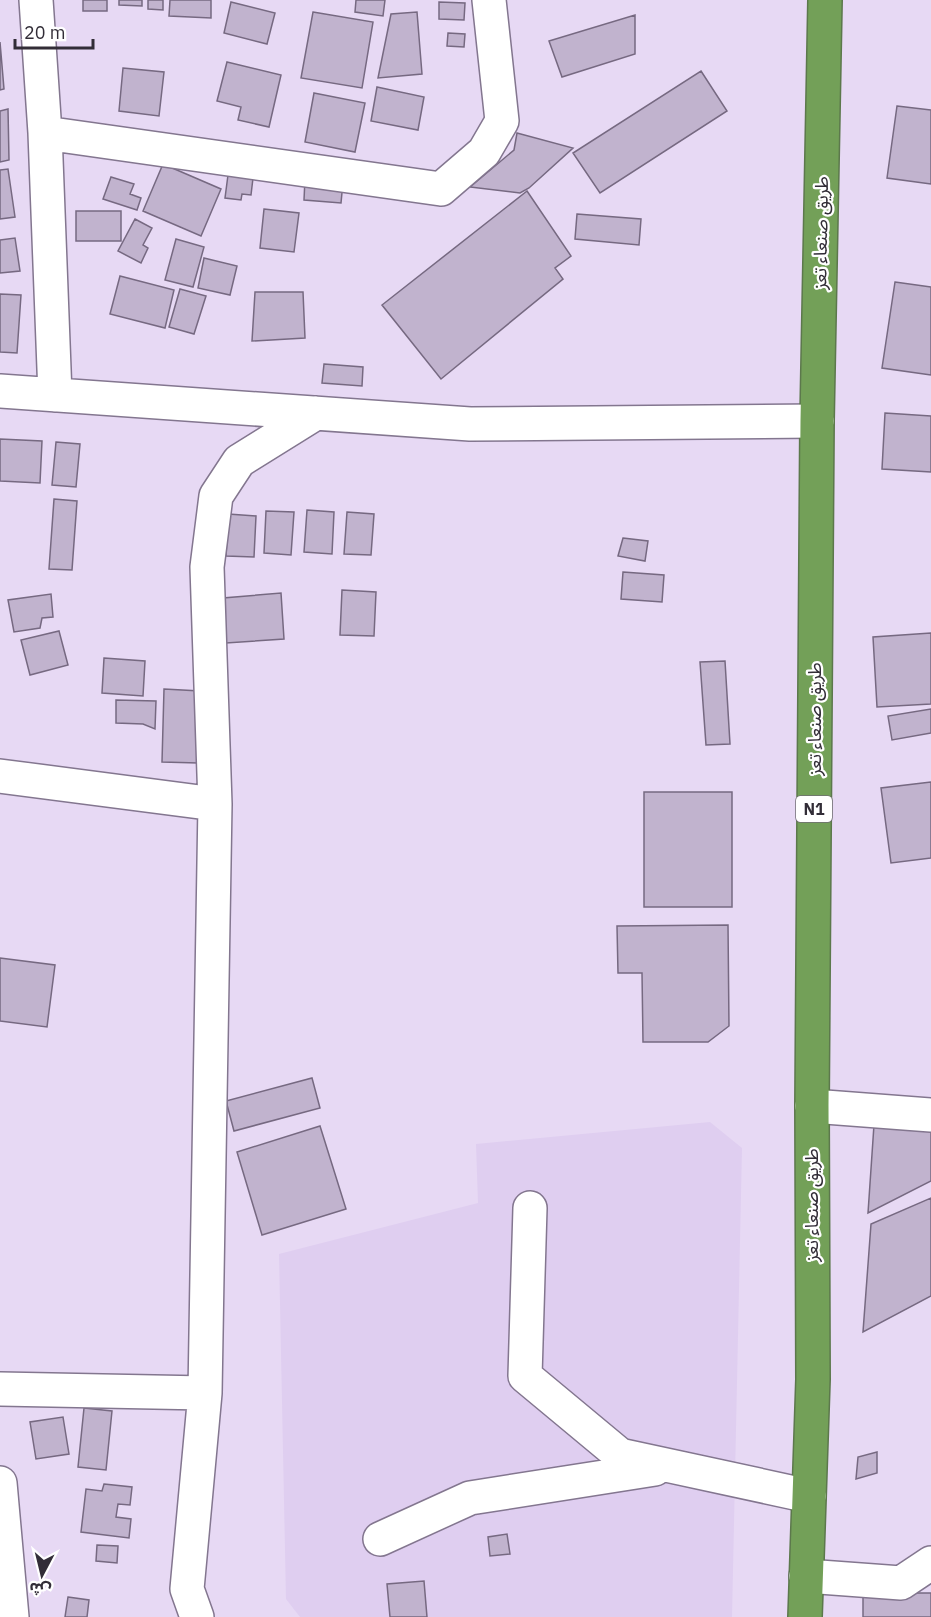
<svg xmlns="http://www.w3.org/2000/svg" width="931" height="1617" font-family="'IBM Plex Sans','Noto Sans Arabic',sans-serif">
  <rect width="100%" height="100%" fill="#e7d9f4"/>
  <!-- built -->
  <path fill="#dfcef0" d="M710 1122 742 1148 732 1617H300L286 1599 279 1254 478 1203 476 1144Z"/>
  <!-- building -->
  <path fill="#c1b3ce" stroke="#766981" stroke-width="1.5" d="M83 0H107V11H83Z
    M119 0H142V6L119 5Z
    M148 0H163V10L148 9Z
    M170 0H211V18L169 16Z
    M356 0H385L383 16 355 12Z
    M231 2 275 13 267 44 224 33Z
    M439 2 465 3 464 20 439 19Z
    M313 12 373 22 362 88 301 78Z
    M417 12 422 74 378 78 391 14Z
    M635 15V54L562 77 549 41Z
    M448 33 465 34 464 47 447 46Z
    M0 42 4 89 0 90Z
    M227 62 281 75 269 127 238 120 241 107 217 101Z
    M123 68 164 72 159 116 119 111Z
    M701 71 727 111 600 193 573 153Z
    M377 87 424 97 418 130 371 121Z
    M314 93 365 103 355 152 305 142Z
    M897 106 931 110V184L887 178Z
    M8 109 9 160 0 162V111Z
    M517 133 573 148 529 188 520 193 470 187 514 150Z
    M163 164 221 189 201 236 143 211Z
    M8 169 15 217 0 219V170Z
    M228 175 253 178 251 195 242 194 241 200 225 198Z
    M111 177 134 184 130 194 141 198 137 210 103 199Z
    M305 179 343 182 341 203 304 200Z
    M527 191 571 256 555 268 563 279 441 379 382 305Z
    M264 209 299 213 294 252 260 248Z
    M76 211H121V241H76Z
    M577 214 641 219 639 245 575 239Z
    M135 219 152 228 143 245 148 248 141 263 118 251Z
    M15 238 20 271 0 273V240Z
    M176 239 204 247 193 287 165 280Z
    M204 258 237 266 230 295 198 288Z
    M120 276 174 290 165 328 110 314Z
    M895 282 931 287V375L882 368Z
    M180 289 206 296 194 334 169 327Z
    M255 292H303L305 338 252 341Z
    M0 294 21 295 17 353 0 352Z
    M324 364 363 367 362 386 322 383Z
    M885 413 931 416V472L882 469Z
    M0 439 42 441 40 483 0 481Z
    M56 442 80 444 76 487 52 485Z
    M54 499 77 501 72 570 49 569Z
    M307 510 334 512 332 554 304 552Z
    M266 511 294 512 291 555 264 553Z
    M347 512 374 514 371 555 344 554Z
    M228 514 256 516 254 557 226 556Z
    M623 538 648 541 645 561 618 556Z
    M623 572 664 575 662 602 621 599Z
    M342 590 376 592 374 636 340 635Z
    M281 593 284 639 226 643 223 598Z
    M51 594 53 617 42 618 40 628 14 632 8 600Z
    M59 631 68 665 30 675 21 640Z
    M931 633V704L877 707 873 637Z
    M104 658 145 661 143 696 102 693Z
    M725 661 730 744 706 745 700 662Z
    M164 689 200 691 198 763 162 762Z
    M116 700 156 701 155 729 143 724 116 723Z
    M931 709V733L892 740 888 716Z
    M931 782V858L891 863 881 788Z
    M644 792H732V907H644Z
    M728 925 729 1026 708 1042H643L642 973H618L617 926Z
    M0 958 55 965 47 1027 0 1021Z
    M312 1078 320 1108 234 1131 226 1101Z
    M875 1110 931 1114V1181L868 1213Z
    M320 1126 346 1209 262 1235 237 1152Z
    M931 1198V1296L863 1332 871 1224Z
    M84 1408 112 1411 106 1470 78 1467Z
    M63 1417 69 1454 36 1459 30 1422Z
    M877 1452V1473L856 1479 858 1457Z
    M104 1484 132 1487 130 1505 118 1504 116 1517 131 1519 129 1538 81 1532 86 1489 102 1491Z
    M507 1534 510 1554 490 1556 488 1537Z
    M97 1545 118 1546 117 1563 96 1561Z
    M424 1581 427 1617H390L387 1584Z
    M863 1593H931V1617H863Z
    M68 1597 89 1600 87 1617H65Z"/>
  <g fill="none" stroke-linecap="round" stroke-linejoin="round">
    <defs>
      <path id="minor" d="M36 0 45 133 55 395
        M45 133 441 189 484 152 502 121 489 0
        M0 391 470 424 817 421
        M0 776 215 804
        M812 1106 931 1115
        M530 1208 525 1376 620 1455 809 1496
        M0 1389 205 1393
        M0 1483 12 1617
        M380 1539 470 1498 655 1469
        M806 1576 901 1583 931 1563
        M197 1617 187 1589 205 1393 215 804 207 567 216 496 239 461 316 413"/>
      <path id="highway" d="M805 1617 813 1379 812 1106 817 421 825 0"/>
    </defs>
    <!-- minor casing -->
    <use href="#minor" stroke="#83768f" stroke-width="36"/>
    <!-- highway casing -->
    <use href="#highway" stroke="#5c784c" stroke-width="36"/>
    <!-- minor -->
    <use href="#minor" stroke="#fff" stroke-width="33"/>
    <!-- highway -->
    <use href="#highway" stroke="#73a058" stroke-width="33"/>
  </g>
  <g text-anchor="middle" stroke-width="4.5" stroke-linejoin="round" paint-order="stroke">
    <!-- shield labels -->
    <rect fill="#fff" stroke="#706c73" stroke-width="1.5" x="796" y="796" width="36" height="26" rx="4.5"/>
    <g font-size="16" font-weight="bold" fill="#322d37">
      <text x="814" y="815">N1</text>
    </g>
    <!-- street labels -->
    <g font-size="18" fill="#322d37" stroke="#fff">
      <text transform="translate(821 233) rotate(-89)" y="6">طريق صنعاء تعز</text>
      <text transform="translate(815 719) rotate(-90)" y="6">طريق صنعاء تعز</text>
      <text transform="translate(812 1205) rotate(-90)" y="6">طريق صنعاء تعز</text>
    </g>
  </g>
  <!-- north arrow -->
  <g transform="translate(42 1575) rotate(187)" stroke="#ffffff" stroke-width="4.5" paint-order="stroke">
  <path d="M0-4.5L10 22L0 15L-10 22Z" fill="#322d37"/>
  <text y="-9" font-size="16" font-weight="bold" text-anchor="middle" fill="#322d37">ش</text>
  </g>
  <!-- scale -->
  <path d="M15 39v9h78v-9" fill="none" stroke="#322d37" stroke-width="3"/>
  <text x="24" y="39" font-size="18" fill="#322d37" stroke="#ffffff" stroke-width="4.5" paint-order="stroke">20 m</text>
</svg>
